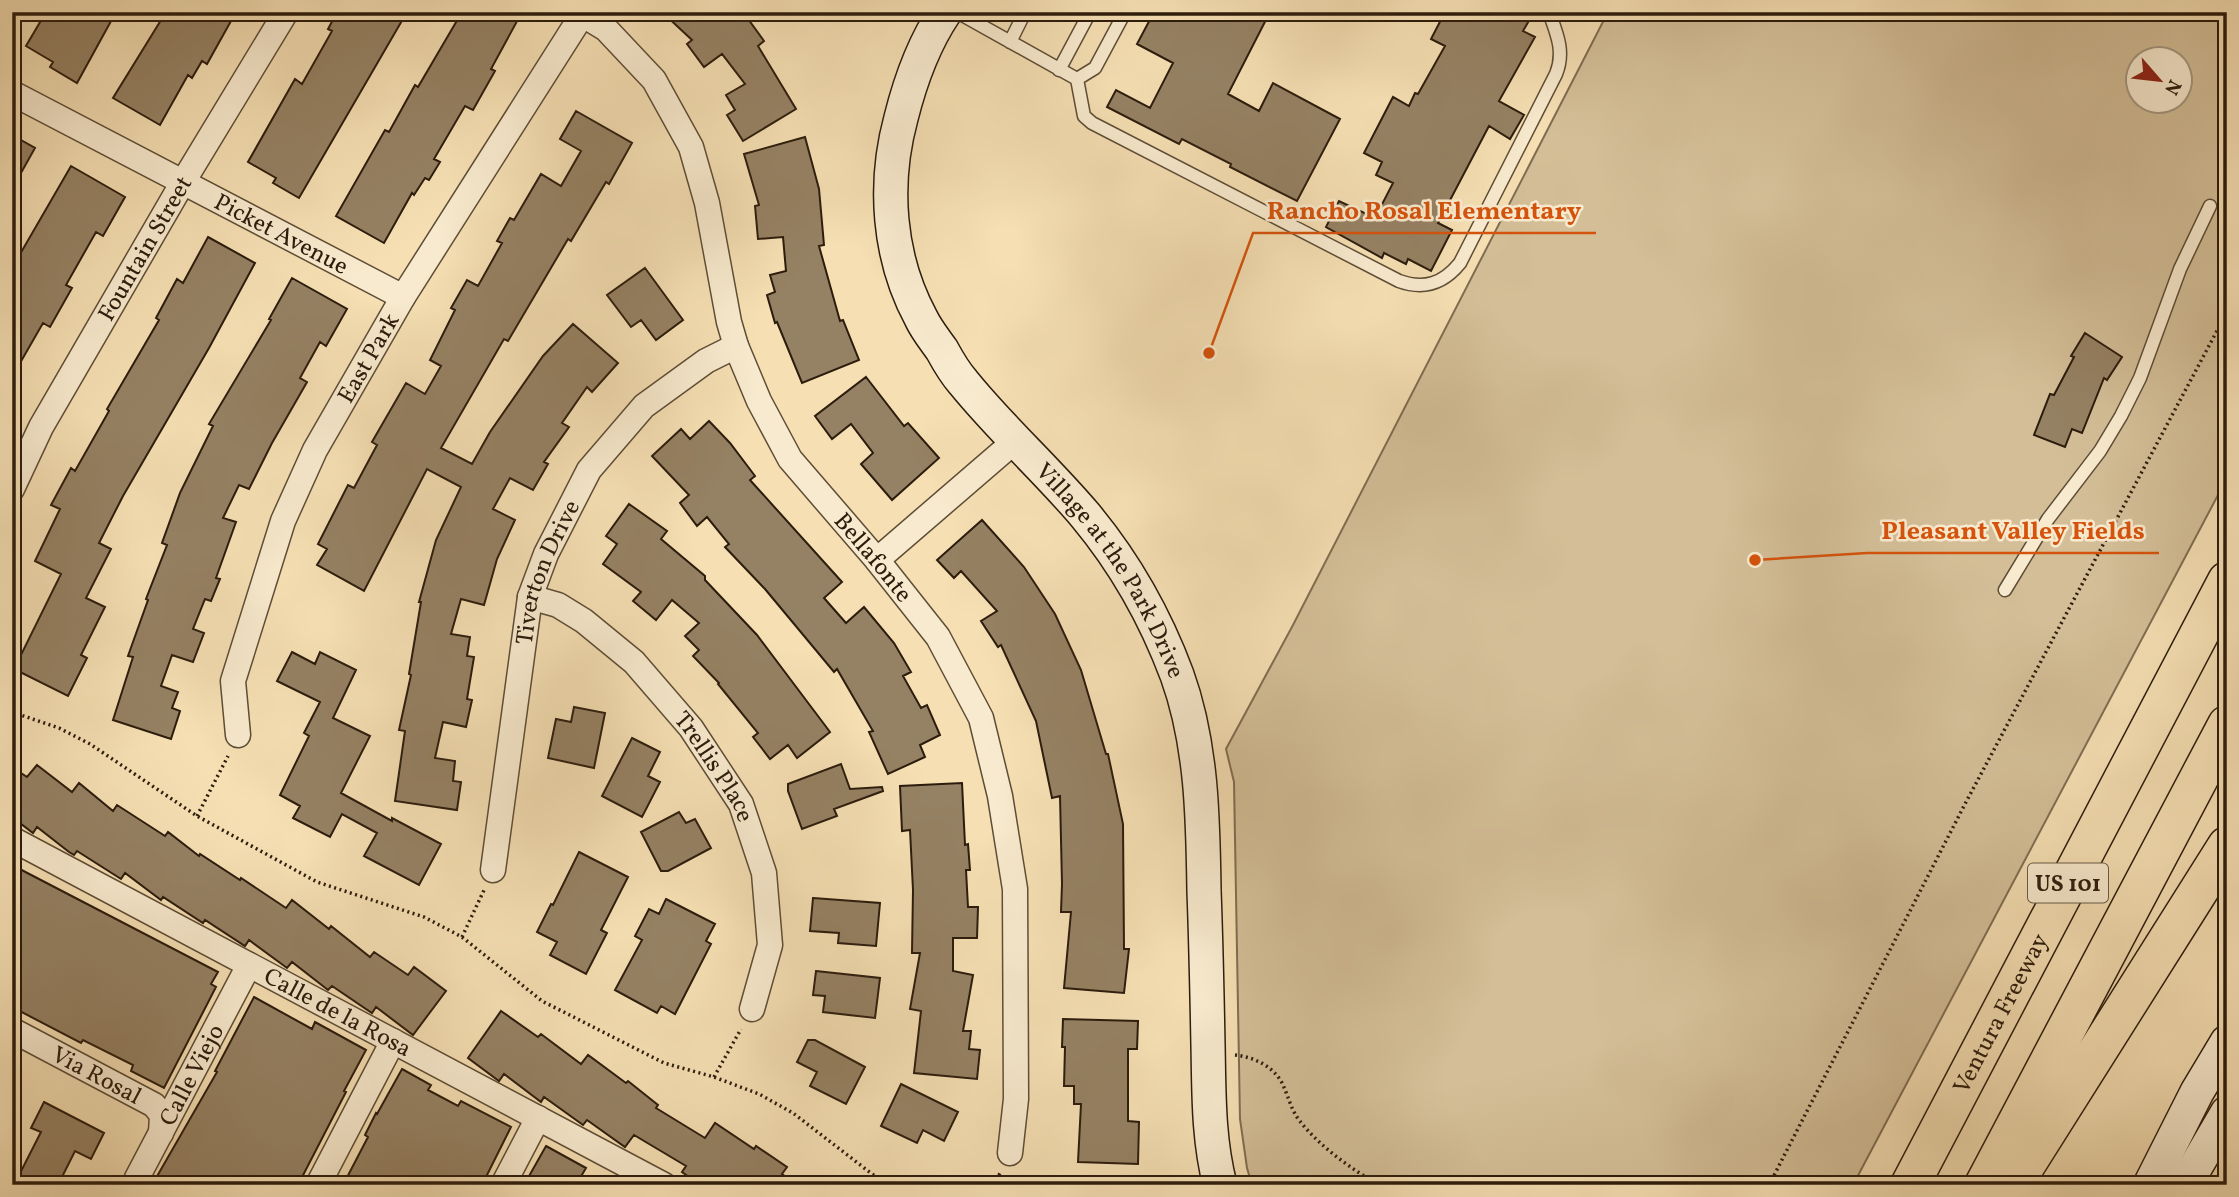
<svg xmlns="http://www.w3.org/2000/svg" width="2239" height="1197" font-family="Vollkorn,serif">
  <rect width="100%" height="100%" fill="#f5dfb3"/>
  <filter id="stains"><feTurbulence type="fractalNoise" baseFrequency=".00286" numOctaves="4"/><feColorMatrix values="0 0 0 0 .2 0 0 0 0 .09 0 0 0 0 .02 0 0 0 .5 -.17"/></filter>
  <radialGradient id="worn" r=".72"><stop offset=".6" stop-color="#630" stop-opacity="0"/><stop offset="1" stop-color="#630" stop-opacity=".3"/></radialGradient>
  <!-- green -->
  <path fill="#d3be97" stroke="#806d52" stroke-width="2" fill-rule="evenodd" d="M1608 12H2227V478L1853 1185H1252L1247 1168 1240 1119 1234 782 1226 749 1293 625ZM2138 60H2180V102H2138Z"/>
  <!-- building -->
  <path fill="#958163" stroke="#2c1c0d" stroke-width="2" d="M46 12H116L77 83 50 67 53 62 26 46Z
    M166 12H236L207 64 202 61 192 78 188 75 160 125 113 98Z
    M337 12H407L299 198 273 183 276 178 248 162 295 79 302 84 332 31 328 29Z
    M462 12H522L491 69 495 71 473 110 465 106 434 159 440 162 429 180 425 178 414 195 412 193 384 243 336 216 385 130 389 132 415 85 418 87Z
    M662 12H743L764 41 758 46 796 109 743 141 727 115 735 110 726 95 745 84 722 54 704 67 687 44 692 40Z
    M1154 12H1270L1228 94 1259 111 1273 83 1340 119 1297 201 1230 167 1231 164 1182 139 1179 144 1107 107 1116 90 1150 108 1173 63 1137 44Z
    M1445 12H1534L1523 31 1535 37 1499 101 1524 115 1510 139 1489 126 1438 223 1452 230 1431 271 1408 259 1406 264 1384 253 1382 258 1326 227 1339 201 1375 218 1393 183 1376 175 1382 162 1364 153 1393 97 1409 106 1415 93 1418 94 1445 46 1431 39Z
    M576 111 632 143 609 184 606 182 571 241 568 239 508 341 504 339 441 448 472 464 490 432 543 356 573 324 618 363 592 392 587 387 562 423 569 427 544 462 548 464 533 490 510 478 493 509 515 520 497 559 484 605 461 599 451 634 470 637 467 656 474 657 467 699 472 700 466 727 443 722 435 758 455 761 453 781 461 782 457 810 395 801 405 731 399 730 411 675 409 674 421 602H419L436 540 461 487 427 469 364 591 317 565 327 549 318 544 348 485 354 488 377 445 372 442 406 383 425 394 441 366 430 360 455 310 451 308 467 280 478 286 502 243 497 241 510 218 514 220 541 174 561 186 581 151 560 139Z
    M12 135 35 148 12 189Z
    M805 137 819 189 824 245 819 246 840 321 843 320 859 360 802 383 777 322 775 323 767 295 775 292 770 275 786 271 783 237 758 239 755 206 759 205 744 154Z
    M71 166 125 197 103 236 96 232 66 285 72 288 50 327 43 323 12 377V268Z
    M208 237 255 263 209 348 123 496 99 543 111 549 86 598 105 607 81 655 87 658 68 696 14 669 61 574 35 561 60 509 51 505 71 468 75 471 109 411 107 409 159 320 156 318 177 279 183 283Z
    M645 268 683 320 656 340 641 320 631 327 607 295Z
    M292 278 347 309 326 346 320 342 300 378 307 382 272 443 249 489 239 485 223 518 236 522 216 578 220 579 211 601 205 599 193 629 204 633 193 662 172 655 161 686 178 692 172 708 180 711 171 739 113 720 133 657 128 656 148 600 146 599 167 545 162 543 180 493 213 426 209 424 271 320 269 319Z
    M2085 333 2122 357 2107 380 2104 378 2082 433 2072 429 2065 447 2034 435 2050 394 2054 395 2074 357 2071 356Z
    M866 377 904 426 908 423 939 458 892 500 861 464 873 453 851 424 832 439 815 416Z
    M709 421 730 443 755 476 750 480 842 582 824 598 846 623 864 607 894 643 911 672 903 676 921 708 927 705 940 735 920 745 925 757 888 774 869 732 873 731 837 669 834 672 765 589 725 547 729 544 707 517 697 526 680 503 689 495 652 456 681 429 690 439Z
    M629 504 667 531 661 539 705 576V580L757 635 830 732 797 758 788 745 770 759 753 737 758 733 718 684 719 683 693 656 699 650 685 636 699 623 672 600 656 620 633 601 641 592 603 564 617 544 606 536Z
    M982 520 1024 567 1055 614 1081 670 1106 754H1108L1123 824 1124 949H1129L1124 993 1064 988 1071 912H1061L1062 884 1060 796 1052 798 1036 721 1001 645 998 647 981 621 997 611 961 571 954 578 937 560Z
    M292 652 315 664 320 652 356 670 333 718 370 736 341 793 392 821V818L441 844 419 885 364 856 377 833 342 814 330 837 293 818 300 806 280 795 309 736 304 733 320 702 277 681Z
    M574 707 605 713 594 768 548 758 556 719 571 722Z
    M632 738 660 752 648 776 660 782 642 817 602 796Z
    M841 764 850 789 882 787 883 791 834 809 837 816 802 829 788 791V784Z
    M37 765 72 792 79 783 113 811 117 805 165 836 168 832 199 856 200 854 240 880 241 878 286 908 292 900 329 929 331 926 370 957 374 952 408 975 414 967 446 991 413 1035 376 1007 372 1013 332 986 328 990 292 962 287 968 249 940 245 946 205 920 203 923 163 897 161 900 125 873 121 879 77 851 74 855 69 852 37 827 33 833 12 817V767L27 777Z
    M962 783 965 845 968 844 970 870H966L968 907H978L977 938H953V971L973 975 963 1031H971L969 1049 980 1050 977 1079 914 1073 921 1011 910 1009 920 953H912L913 890 910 830 902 831 900 786Z
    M679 812 686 823 695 819 711 848 668 871H661L641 832Z
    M579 852 628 877 601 930 607 933 586 974 550 955 557 942 537 932 551 904 553 905Z
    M12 865 218 972 211 984 216 987 164 1088 131 1071 133 1065 83 1040 81 1043 12 1007Z
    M813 898 880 903 876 946 838 943 839 933 810 931Z
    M666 899 715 924 706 941 711 944 675 1014 661 1006 657 1013 615 990 642 940 635 936 649 909 659 914Z
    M816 971 880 978 875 1018 823 1012 825 996 813 995Z
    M254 997 312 1029 315 1022 366 1050 344 1091 346 1092 298 1185H152L217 1072 215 1071Z
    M501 1011 538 1037 541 1034 581 1064 588 1055 626 1083 628 1081 658 1105 656 1108 705 1138 715 1123 754 1149 756 1146 787 1167 782 1174 797 1185H700L682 1172 686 1166 634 1135 625 1147 587 1120 583 1125 544 1097 541 1102 504 1074 499 1081 468 1058Z
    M1063 1019 1138 1021 1137 1049H1128V1121L1139 1122 1138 1164 1078 1162 1081 1104H1074V1086H1064L1065 1047H1062Z
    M808 1040H815L865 1067 846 1104 810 1086 817 1072 797 1062Z
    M402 1069 431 1085 428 1090 458 1106 461 1101 511 1127 482 1185H343L368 1137 365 1135 376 1113 377 1114Z
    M901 1084 958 1112 944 1141 923 1130 917 1143 881 1126Z
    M44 1102 104 1133 91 1159 75 1151 58 1185H14L41 1132 31 1128Z
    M546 1146 586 1168 576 1185H524Z"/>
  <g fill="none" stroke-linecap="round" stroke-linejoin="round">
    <defs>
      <path id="lane" d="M957 12 1077 79 1095 68 1125 12
        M1010 42 1025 12
        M1059 70 1090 12
        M1077 79 1084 116 1092 123 1399 281C1424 290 1443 284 1460 263L1556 74C1565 52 1557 34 1549 12
        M2005 590 2048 519 2100 451 2121 416 2140 378 2180 269 2210 206"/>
      <g id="street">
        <path id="s1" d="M583 15 606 29 654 80 691 147 707 203 729 322 736 346 759 401 790 459 877 560 938 637 981 718 1000 796 1015 889 1016 1099 1010 1153"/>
        <path id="s2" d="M12 93 403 297"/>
        <path id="s3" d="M12 489 41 427 183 182 286 12"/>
        <path d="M877 560 1015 441"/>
        <path id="s4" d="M530 597 558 605 584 621 634 662 691 728 741 804 764 873 770 945 752 1009"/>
        <path id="s5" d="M238 735 233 681 283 521 315 450 403 297 584 12"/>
        <path id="s6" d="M12 839 664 1185"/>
        <path id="s7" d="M493 870 530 597 546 554 589 470 644 406 706 361 736 346"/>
        <path id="s8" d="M12 1030 154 1105 162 1115 161 1133"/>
        <path id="s9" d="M135 1185 137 1178 249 965"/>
        <path d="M318 1185 393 1041"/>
        <path d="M503 1185 538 1118"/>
      </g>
      <g id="secondary">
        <path id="s10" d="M945 12C924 43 910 82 901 118 883 184 888 257 921 318 926 329 935 340 942 350 948 361 955 373 963 382 1001 429 1046 469 1085 515 1125 563 1155 616 1177 675 1202 744 1203 819 1204 891 1206 942 1207 993 1208 1045 1209 1092 1208 1138 1220 1185"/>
        <path d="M2150 1185 2197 1092 2227 1042"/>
        <path d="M2185 1185 2227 1113"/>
      </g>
      <g id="highway">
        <path id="s11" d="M1910 1185 2227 581"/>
        <path d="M1984 1185 2227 725"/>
        <path d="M2008 1185 2025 1166 2227 846"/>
      </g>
    </defs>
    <!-- lane casing -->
    <use href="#lane" stroke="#5e4d36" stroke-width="15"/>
    <!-- street casing -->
    <use href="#street" stroke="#5e4d36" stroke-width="27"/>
    <!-- secondary casing -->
    <use href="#secondary" stroke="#2c1c0d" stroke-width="36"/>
    <!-- highway casing -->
    <use href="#highway" stroke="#2c1c0d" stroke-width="41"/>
    <!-- path -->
    <path stroke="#2c1c0d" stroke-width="3.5" stroke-dasharray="2 3.5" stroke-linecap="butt" d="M12 712 59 728 90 744 197 816 317 882 424 917 462 937 542 1001 664 1063 714 1077 759 1094 793 1113 872 1174 892 1185
      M197 816 228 756
      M462 937 485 888
      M1235 1055C1253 1057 1271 1065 1281 1081 1288 1094 1290 1108 1299 1120 1320 1147 1350 1168 1379 1185
      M714 1077 741 1029
      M994 1185 1001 1171
      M1769 1185 1965 804 2227 312"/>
    <!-- lane -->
    <use href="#lane" stroke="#f8eace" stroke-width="12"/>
    <!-- street -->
    <use href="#street" stroke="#f8eace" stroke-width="24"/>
    <!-- secondary -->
    <use href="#secondary" stroke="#f8eace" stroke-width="33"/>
    <!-- highway -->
    <use href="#highway" stroke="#f5dfb3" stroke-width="38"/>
  </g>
  <g text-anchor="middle" stroke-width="5" stroke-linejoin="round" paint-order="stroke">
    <!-- shield labels -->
    <rect fill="#f8eace" stroke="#695a47" stroke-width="2" x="2028" y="863.5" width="80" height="39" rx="5"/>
    <g font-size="23" font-weight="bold" fill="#2c1c0d">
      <text x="2068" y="891">US 101</text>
    </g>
    <!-- street labels -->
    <g font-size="24" fill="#2c1c0d" stroke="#f8eace">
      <text dy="8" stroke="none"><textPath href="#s2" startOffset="304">Picket Avenue</textPath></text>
      <text dy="8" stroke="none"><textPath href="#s3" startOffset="275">Fountain Street</textPath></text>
      <text dy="8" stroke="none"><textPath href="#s5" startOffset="406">East Park</textPath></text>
      <text dy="8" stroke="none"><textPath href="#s1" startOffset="632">Bellafonte</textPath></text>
      <text dy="8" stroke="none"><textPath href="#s7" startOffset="304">Tiverton Drive</textPath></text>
      <text dy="8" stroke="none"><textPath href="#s10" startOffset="639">Village at the Park Drive</textPath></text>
      <text dy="8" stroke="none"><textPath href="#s4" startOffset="257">Trellis Place</textPath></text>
      <text dy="8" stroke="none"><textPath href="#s6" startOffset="369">Calle de la Rosa</textPath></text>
      <text dy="8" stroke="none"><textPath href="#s11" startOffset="194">Ventura Freeway</textPath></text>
      <text dy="8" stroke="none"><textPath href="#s8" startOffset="96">Via Rosal</textPath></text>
      <text dy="8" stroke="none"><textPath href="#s9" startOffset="124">Calle Viejo</textPath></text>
    </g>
  </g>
  <!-- callouts -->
  <path fill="none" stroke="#d5530c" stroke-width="2.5" d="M1209 353L1253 233H1596M1755 560L1867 553H2159"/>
  <g fill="#d5530c" stroke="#f8eace" stroke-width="2.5">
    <circle cx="1209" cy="353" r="7"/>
    <circle cx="1755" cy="560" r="7"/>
  </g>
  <g font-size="26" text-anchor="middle" font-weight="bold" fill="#d5530c" stroke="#f8eace" stroke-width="5" stroke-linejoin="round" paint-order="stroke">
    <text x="1424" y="219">Rancho Rosal Elementary</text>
    <text x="2013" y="539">Pleasant Valley Fields</text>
  </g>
  <!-- margin -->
  <rect width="2239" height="1197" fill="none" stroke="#f5dfb3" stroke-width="42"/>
  <rect x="14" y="14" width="2211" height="1169" fill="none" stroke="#2c1c0d" stroke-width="3.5"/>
  <rect x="21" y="21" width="2197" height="1155" fill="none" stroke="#2c1c0d" stroke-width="2"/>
  <!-- north arrow -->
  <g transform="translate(2159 80) rotate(118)"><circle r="33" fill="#f8eace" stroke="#a69881" stroke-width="2"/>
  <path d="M0-5L12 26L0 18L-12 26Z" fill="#8f2418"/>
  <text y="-10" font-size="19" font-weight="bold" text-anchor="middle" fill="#2c1c0d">N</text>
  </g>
  <rect width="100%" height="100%" filter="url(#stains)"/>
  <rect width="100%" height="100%" fill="url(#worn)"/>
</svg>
